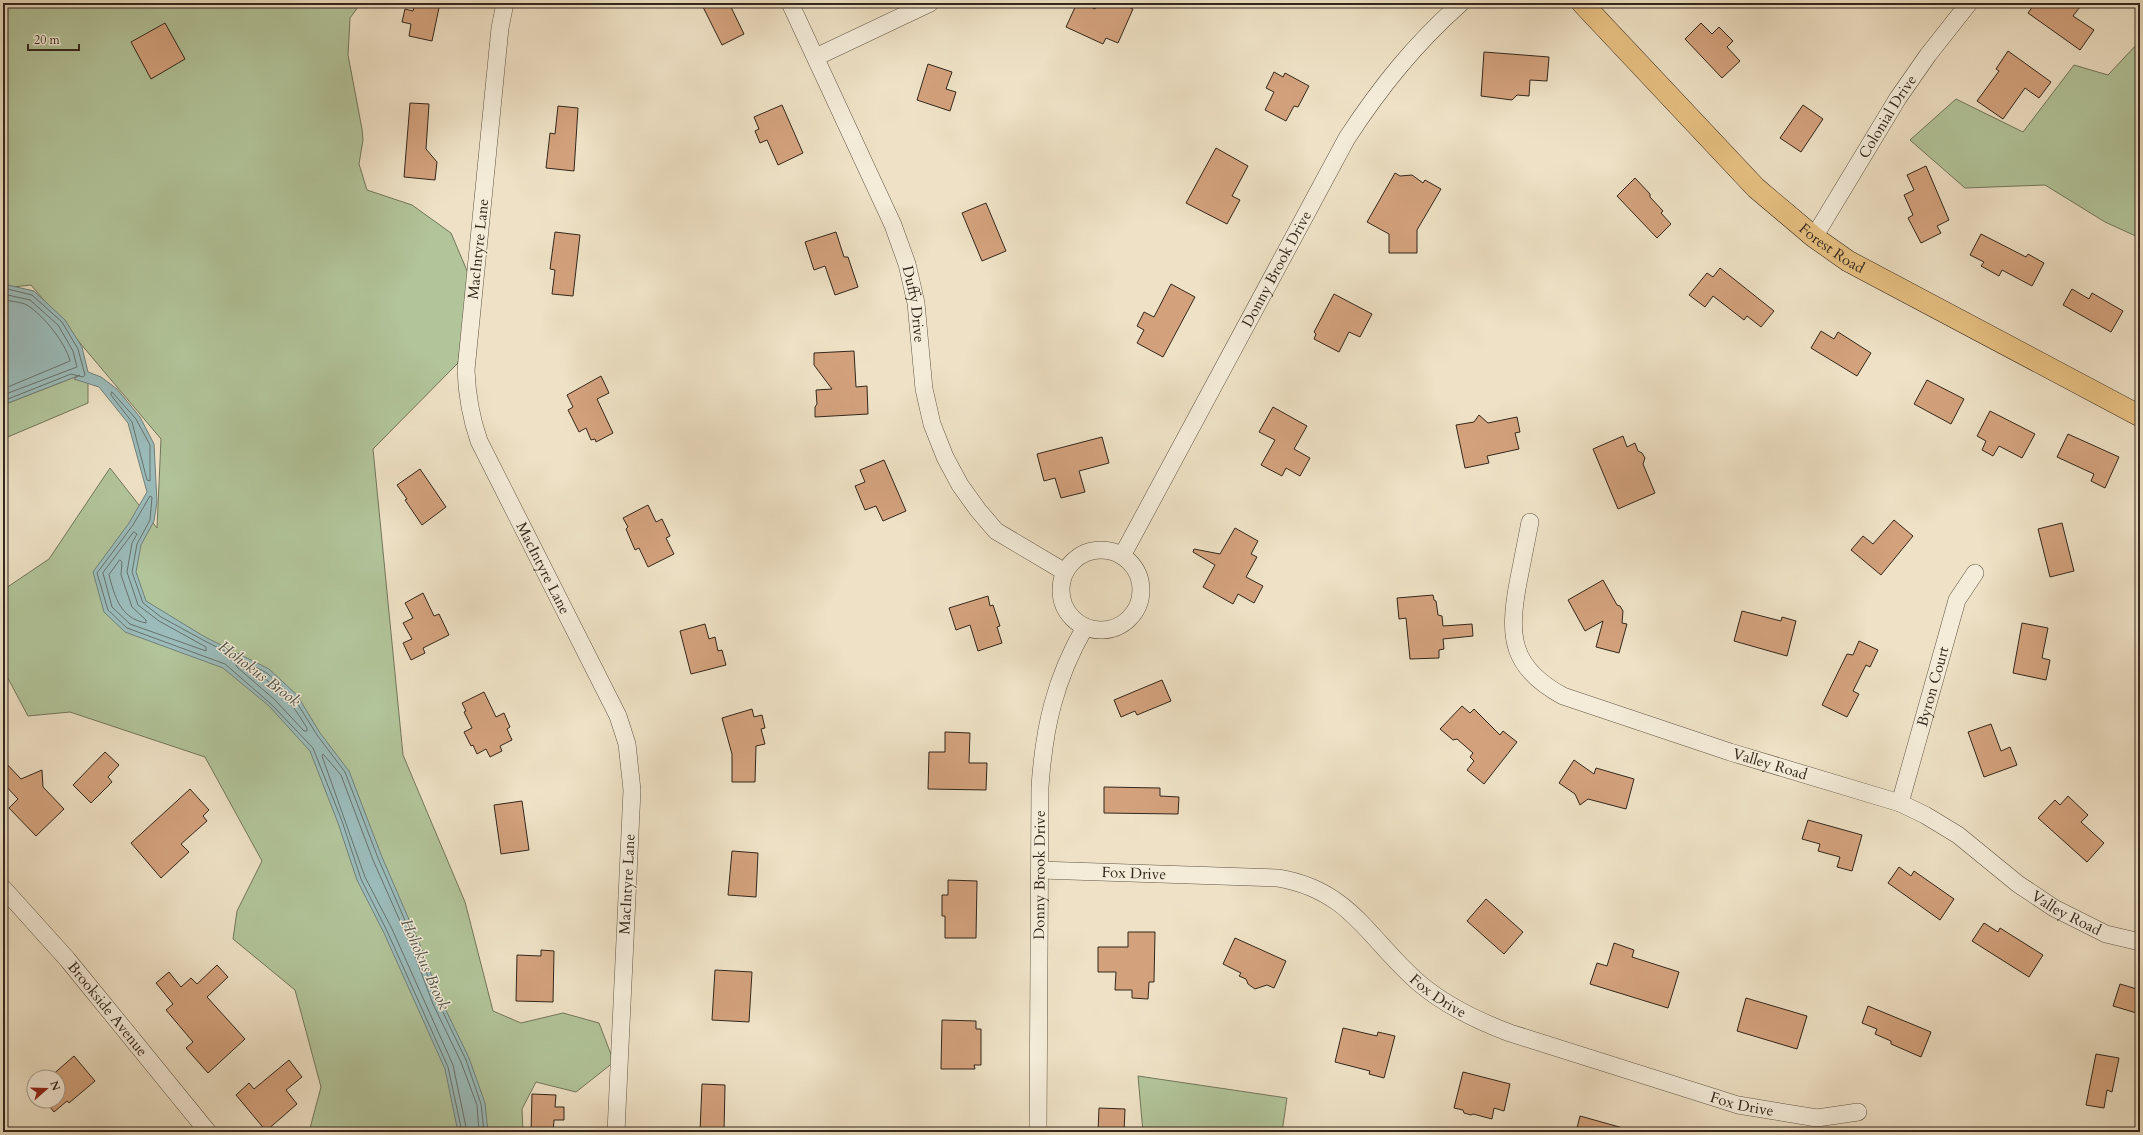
<svg xmlns="http://www.w3.org/2000/svg" width="2143" height="1135" font-family="Cardo,serif">
  <rect width="100%" height="100%" fill="#eee1c5"/>
  <filter id="stains"><feTurbulence type="fractalNoise" baseFrequency=".005" numOctaves="4"/><feColorMatrix values="0 0 0 0 .2 0 0 0 0 .09 0 0 0 0 .02 0 0 0 .5 -.17"/></filter>
  <radialGradient id="worn" r=".72"><stop offset=".6" stop-color="#630" stop-opacity="0"/><stop offset="1" stop-color="#630" stop-opacity=".3"/></radialGradient>
  <!-- green -->
  <path fill="#b2c49a" stroke="#72765b" d="M3 3H361L350 18 348 55 362 129 363 140 359 164 367 190 412 205 451 233 468 273 464 319 458 363 373 449 403 755 465 902 493 1011 521 1023 563 1013 599 1023 614 1062 576 1092 536 1082 522 1109 523 1132H309L321 1087 295 990 233 939 237 911 262 861 205 757 70 712 28 716 3 669V590L49 559 110 468 157 528 161 439 31 285 13 287 3 284Z
    M2140 36V238L2105 222 2045 185 1965 188 1910 140 1956 99 2023 132 2074 65 2108 75 2138 43Z
    M88 372V403L3 439V405Z
    M1138 1076 1287 1098 1282 1132H1143Z"/>
  <!-- water -->
  <path fill="#9bbcbb" stroke="#71807b" d="M3 284 34 291 65 320 82 347 88 372 101 377 117 389 140 417 154 444 157 502 154 521 141 545 136 572 146 601 205 637 269 669 297 695 320 733 349 771 382 857 420 945 441 1000 469 1058 485 1103 488 1132H458L445 1069 384 933 357 880 338 823 310 751 269 706 223 668 125 632 104 612 93 572 129 523 147 492 128 423 99 387 74 379 80 375 3 405Z"/>
  <g fill="none" stroke-linecap="round" stroke-linejoin="round">
    <!-- shore -->
    <path stroke="#67726c" stroke-width="1" d="M3 288 32 295 62 322 78 349 85 375 83 377 71 374 3 401
      M3 294 30 300 58 325 73 351 77 367 3 395
      M3 300C10 301 21 302 27 305 44 316 65 342 70 361L3 389
      M112 392 136 419 150 445V481L147 480 132 422 111 395Z
      M134 532 137 534 132 543 127 572 138 605 159 621 206 647V651L130 624 112 607 103 573Z
      M120 560 122 562 121 575 132 607 146 620V623C120 618 115 597 109 575Z
      M239 664C275 682 286 694 307 728V731H304L275 700 237 667 236 665Z
      M462 1132 448 1067 387 931 361 879 342 821 313 748 271 704 225 664 127 628 108 610 97 573 133 525 150 496 152 497 150 520 137 544 132 572 143 603 161 617 203 640 267 673 294 698 317 735 345 772 378 858 416 946 438 1002 466 1060 481 1104 484 1132
      M467 1132 453 1065 392 929 365 877 322 756 323 754 341 775 373 860 412 948 433 1004 461 1062 477 1105 479 1132"/>
  </g>
  <!-- building -->
  <path fill="#d3a27d" stroke="#33271c" d="M415 3H440L432 41 409 36 411 24 402 22 405 9 413 11Z
    M701 3H729L744 34 722 45Z
    M1077 3H1082L1095 9 1098 3H1119L1133 9 1118 43 1106 38 1103 44 1066 27Z
    M2035 3H2083L2073 16 2094 30 2080 50 2028 13Z
    M165 23 185 59 151 79 131 42Z
    M1701 23 1712 34 1719 27 1733 41 1727 47 1740 61 1722 78 1685 39Z
    M2008 51 2051 82 2039 98 2025 88 2003 119 1977 101 1999 71 1996 69Z
    M1484 52 1549 57 1547 81 1530 80 1529 96 1517 95 1512 100 1481 96Z
    M928 64 952 72 946 89 956 92 950 111 917 100Z
    M1274 72 1283 77 1285 73 1309 86 1298 107 1294 106 1286 121 1265 110 1274 92 1266 88Z
    M410 103 429 104 426 149 437 162 435 180 404 177Z
    M782 105 803 153 778 165 767 140 760 143 755 131 759 129 754 117Z
    M1803 105 1823 119 1801 152 1780 138Z
    M558 106 578 108 574 171 546 168 550 133 555 134Z
    M1216 148 1248 166 1232 196 1240 200 1227 224 1186 203Z
    M1926 166 1949 220 1937 226 1941 233 1921 243 1908 218 1913 215 1904 195 1914 190 1907 175Z
    M1395 173 1400 176 1412 175 1423 183 1425 180 1441 189 1417 230V253H1389V234L1367 222Z
    M1635 178 1650 194V197L1663 211 1661 213 1671 224 1657 238 1617 196Z
    M986 203 1006 251 982 261 962 213Z
    M555 232 580 235 573 296 552 294 555 270 550 269Z
    M836 232 844 257H848L858 287 835 295 825 266 814 270 805 242Z
    M1981 234 2026 257 2028 254 2044 263 2032 286 2002 270 1999 276 1981 266 1984 262 1970 255Z
    M1720 268 1774 311 1761 327 1747 316 1744 320 1713 296 1705 307 1689 295 1707 273 1713 277Z
    M1171 284 1195 297 1163 357 1137 343 1144 330 1137 326 1144 312 1154 317Z
    M2072 289 2089 299 2092 293 2123 311 2111 332 2063 305Z
    M1334 294 1372 314 1360 337 1349 332 1339 352 1314 339 1316 334 1314 332Z
    M1821 331 1834 339 1838 332 1871 353 1857 376 1811 348Z
    M854 351 856 387 867 386 868 414 815 417V407L817 404 816 390 832 389 814 365V353Z
    M601 376 609 393 597 399 613 433 596 442 595 439 591 440 586 428 579 432 568 410 573 407 567 395Z
    M1927 380 1964 399 1951 424 1914 404Z
    M1273 407 1307 426 1294 449 1310 458 1300 476 1286 468 1282 476 1261 465 1275 440 1259 432Z
    M1990 411 2035 434 2022 458 1999 446 1993 456 1982 450 1986 441 1977 436Z
    M1479 415 1488 423 1517 417 1520 432 1515 433 1519 449 1487 456 1489 463 1465 468 1456 425 1474 422Z
    M2068 434 2119 457 2105 488 2091 481 2094 474 2057 457Z
    M1623 436 1627 447 1635 443 1638 451 1642 453 1645 458 1643 464 1655 493 1618 509 1593 449Z
    M1102 437 1109 463 1079 471 1085 492 1061 498 1055 478 1044 481 1037 454Z
    M884 460 906 511 883 521 876 506 865 510 855 486 865 482 860 470Z
    M420 469 446 507 422 525 405 500 407 499 397 485Z
    M648 505 656 522 662 519 670 536 666 538 674 554 648 567 639 548 635 550 626 529 628 527 623 518Z
    M1894 520 1913 536 1881 575 1851 550 1863 536 1873 544Z
    M2062 523 2074 571 2050 577 2038 529Z
    M1235 528 1258 541 1251 554 1257 557 1246 577 1263 586 1254 603 1238 594 1233 604 1203 587 1215 565 1193 552 1194 549 1220 554Z
    M1603 580 1617 605 1620 606 1623 611 1622 623 1627 624 1619 653 1596 647 1603 621 1585 631 1568 600Z
    M423 593 434 616 439 614 449 635 423 648 425 653 411 660 403 643 412 639 403 623 413 618 405 603Z
    M1433 595 1434 600 1436 601 1438 615 1442 616 1443 626 1472 624 1473 636 1443 639 1444 649 1439 650V658L1410 659 1406 618 1399 619 1397 598Z
    M988 596 990 606 993 605 1000 626 997 627 1002 643 978 651 970 625 956 630 949 608Z
    M1742 611 1781 621 1782 617 1796 621 1787 656 1734 641Z
    M2022 623 2048 628 2042 658 2050 660 2046 680 2013 673Z
    M705 624 709 639 715 637 718 651 722 650 726 665 691 674 680 631Z
    M1859 641 1878 650 1870 667 1866 665 1853 691 1859 694 1847 717 1822 705 1847 654 1853 655Z
    M1162 680 1171 701 1137 715 1135 711 1121 717 1114 700Z
    M484 692 496 717 504 713 510 727 507 729 512 740 500 746 502 751 490 757 486 749 477 754 473 745 471 746 464 732 472 728 464 712 466 711 462 703Z
    M1462 706 1470 713 1474 709 1500 735 1503 731 1517 742 1484 784 1467 770 1474 761 1470 757 1473 753 1457 739 1453 740 1440 729Z
    M752 709 754 717 762 715 765 728 761 729 765 744 756 746 755 782H732V754L722 718Z
    M1991 724 2001 751 2010 747 2017 765 1984 777 1968 732Z
    M945 732 970 733 969 763H987L986 790 928 789 929 752H945Z
    M105 752 119 765 108 777 112 782 91 803 73 785Z
    M3 760 21 779 42 770 43 787 64 809 36 836 9 808 18 799 3 783Z
    M1574 760 1594 774 1596 768 1634 779 1626 809 1588 799 1580 805 1575 794 1559 783Z
    M1104 787 1160 788V796L1179 797 1178 814 1104 813Z
    M190 789 209 810 203 816 207 821 181 844 189 852 161 878 131 843Z
    M2068 796 2088 815 2081 822 2104 843 2087 862 2038 818 2055 800 2060 805Z
    M522 801 529 850 501 854 494 805Z
    M1808 820 1862 835 1852 871 1837 867 1840 857 1818 851 1820 844 1802 839Z
    M732 851 758 853 756 897 728 895Z
    M1899 867 1911 876 1914 871 1954 899 1940 920 1888 883Z
    M948 880 977 881 976 938H945V916H942V895H948Z
    M1486 899 1523 932 1504 954 1467 921Z
    M1984 923 1998 932 2000 928 2043 955 2029 977 1972 941Z
    M1128 932H1155L1154 982H1149L1148 999 1132 998V990H1115L1116 972H1098V947H1128Z
    M1235 938 1286 961 1274 988 1267 985 1255 989 1248 984 1246 979 1239 976 1241 973 1223 964Z
    M1614 943 1634 950 1632 957 1679 972 1668 1008 1590 984 1597 963 1607 966Z
    M541 950 554 951 553 1002 516 1001 517 955 541 956Z
    M217 965 228 977 207 997 245 1039 208 1073 186 1048 193 1042 166 1010 173 1004 156 983 169 972 181 987 191 978 197 984Z
    M715 970 752 972 749 1022 712 1020Z
    M2120 984 2140 990V1014L2113 1006Z
    M1746 998 1807 1016 1797 1049 1737 1031Z
    M1868 1006 1931 1032 1921 1057 1891 1044V1041L1875 1034 1877 1029 1862 1023Z
    M942 1020 976 1021V1029H981V1065H974L975 1069H941Z
    M1343 1028 1377 1036 1378 1032 1395 1036 1384 1078 1369 1074 1370 1071 1335 1062Z
    M2096 1054 2119 1058 2112 1092 2107 1090 2104 1108 2086 1105Z
    M74 1056 95 1081 69 1103 67 1101 54 1112 45 1101H58V1077H50Z
    M289 1060 302 1077 286 1090 297 1104 266 1131 236 1095 249 1083 254 1089Z
    M1463 1072 1510 1084 1504 1111 1494 1108 1492 1119 1473 1114 1471 1115 1464 1113 1463 1110 1454 1108Z
    M702 1084 725 1085 724 1132H700Z
    M532 1094 556 1095 555 1107H564V1120H554L553 1132H531Z
    M1099 1108 1125 1109 1124 1132H1098Z
    M1580 1116 1623 1128V1132H1576Z"/>
  <g fill="none" stroke-linecap="round" stroke-linejoin="round">
    <defs>
      <g id="minor">
        <path id="s1" d="M505 3 500 28 466 370C467 396 471 418 479 441L618 716 627 744 632 790 616 1132"/>
        <path id="s2" d="M790 3 893 225 907 264 916 303 924 389 932 424 945 457 960 485 978 510 996 531 1065 572"/>
        <path d="M816 57 930 3"/>
        <path id="s3" d="M1814 237 1898 98 1928 55 1969 3"/>
        <path id="s4" d="M1530 522C1526 542 1522 562 1518 583 1508 637 1511 668 1563 696L1730 752 1900 803 1925 815 1958 835 2018 884 2054 908 2106 934 2140 942"/>
        <circle cx="1101" cy="590" r="40"/>
        <path id="s5" d="M1122 556 1347 138C1381 86 1415 44 1461 3"/>
        <path id="s6" d="M1900 803 1957 600 1975 573"/>
        <path id="s7" d="M1040 870 1278 878C1351 890 1369 940 1419 983 1446 1006 1478 1021 1510 1033L1738 1105 1817 1118 1858 1112"/>
        <path id="s8" d="M3 888 67 959 208 1132"/>
        <path id="s9" d="M1038 1132 1040 787C1044 727 1055 679 1085 627"/>
      </g>
      <g id="major">
        <path id="s10" d="M1582 3 1756 188 1814 237 1848 261 2140 416"/>
      </g>
    </defs>
    <!-- minor casing -->
    <use href="#minor" stroke="#625646" stroke-width="18"/>
    <!-- major casing -->
    <use href="#major" stroke="#33271c" stroke-width="22"/>
    <!-- minor -->
    <use href="#minor" stroke="#f4ecd9" stroke-width="17"/>
    <!-- major -->
    <use href="#major" stroke="#e7c082" stroke-width="21"/>
  </g>
  <g text-anchor="middle" stroke-width="3" stroke-linejoin="round" paint-order="stroke">
    <!-- street labels -->
    <g font-size="15" fill="#33271c" stroke="#f4ecd9">
      <text dy="5" stroke="none"><textPath href="#s3" startOffset="141">Colonial Drive</textPath></text>
      <text dy="5" stroke="none"><textPath href="#s10" startOffset="351">Forest Road</textPath></text>
      <text transform="translate(478 249) rotate(-84)" y="5">MacIntyre Lane</text>
      <text dy="5" stroke="none"><textPath href="#s5" startOffset="326">Donny Brook Drive</textPath></text>
      <text dy="5" stroke="none"><textPath href="#s2" startOffset="327">Duffy Drive</textPath></text>
      <text dy="5" stroke="none"><textPath href="#s1" startOffset="584">MacIntyre Lane</textPath></text>
      <text dy="5" stroke="none"><textPath href="#s6" startOffset="121">Byron Court</textPath></text>
      <text dy="5" stroke="none"><textPath href="#s4" startOffset="414">Valley Road</textPath></text>
      <text dy="5" stroke="none"><textPath href="#s7" startOffset="94">Fox Drive</textPath></text>
      <text dy="5" stroke="none"><textPath href="#s9" startOffset="257">Donny Brook Drive</textPath></text>
      <text transform="translate(627 884) rotate(-87)" y="5">MacIntyre Lane</text>
      <text dy="5" stroke="none"><textPath href="#s4" startOffset="750">Valley Road</textPath></text>
      <text dy="5" stroke="none"><textPath href="#s7" startOffset="441">Fox Drive</textPath></text>
      <text dy="5" stroke="none"><textPath href="#s8" startOffset="160">Brookside Avenue</textPath></text>
      <text dy="5" stroke="none"><textPath href="#s7" startOffset="765">Fox Drive</textPath></text>
    </g>
    <!-- water labels -->
    <g font-size="16" font-style="italic" fill="#52544c" stroke="#f4ecd9">
      <text transform="translate(260 673) rotate(37)" y="6">Hohokus Brook</text>
      <text transform="translate(426 964) rotate(66)" y="6">Hohokus Brook</text>
    </g>
  </g>
  <!-- margin -->
  <rect width="2143" height="1135" fill="none" stroke="#eee1c5" stroke-width="16"/>
  <rect x="4" y="4" width="2135" height="1127" fill="none" stroke="#33271c" stroke-width="2"/>
  <rect x="8" y="8" width="2127" height="1119" fill="none" stroke="#33271c"/>
  <!-- north arrow -->
  <g transform="translate(46 1089) rotate(70)"><circle r="19" fill="#f4ecd9" stroke="#a79d8d"/>
  <path d="M0-3L7 15L0 10L-7 15Z" fill="#8f2418"/>
  <text y="-6" font-size="11" font-weight="bold" text-anchor="middle" fill="#33271c">N</text>
  </g>
  <!-- scale -->
  <path d="M28 44v6h51v-6" fill="none" stroke="#33271c" stroke-width="2"/>
  <text x="34" y="44" font-size="12" fill="#33271c" stroke="#f4ecd9" stroke-width="3" paint-order="stroke">20 m</text>
  <rect width="100%" height="100%" filter="url(#stains)"/>
  <rect width="100%" height="100%" fill="url(#worn)"/>
</svg>
